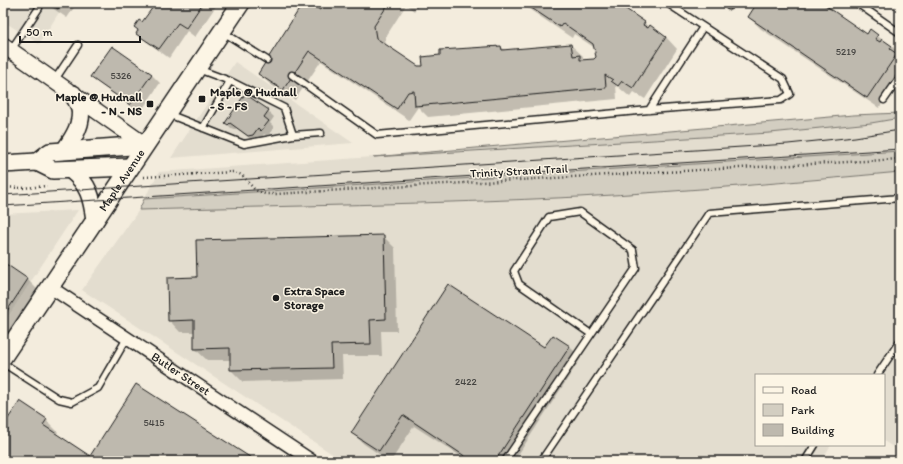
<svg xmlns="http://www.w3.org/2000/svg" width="903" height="464" font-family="Itim,sans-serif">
  <rect width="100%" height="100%" fill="#f3ecdd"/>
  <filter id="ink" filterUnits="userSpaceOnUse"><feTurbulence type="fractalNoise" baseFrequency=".025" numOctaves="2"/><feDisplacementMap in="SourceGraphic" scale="8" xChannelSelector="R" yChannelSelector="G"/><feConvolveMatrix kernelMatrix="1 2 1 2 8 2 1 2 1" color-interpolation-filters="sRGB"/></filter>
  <g filter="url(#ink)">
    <!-- built -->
    <path fill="#e3ddcf" d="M8 3H65L39 44 3 21V11Z
      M235 62 353 143 171 158Z
      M900 118V151L886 153 144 199 159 172 373 157 770 133 871 123Z
      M900 172V452L884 441V375H756V445H831L821 461H343L82 290 139 210 406 203 579 197 761 185Z
      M78 210 3 324V214Z"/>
    <!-- green -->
    <path fill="#d3cec1" stroke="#78756e" d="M900 113V118L871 123 770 133 373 157 853 115Z
      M900 151V172C793 182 687 191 579 197 433 204 286 206 139 210L144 199Z"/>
    <!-- shadow -->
    <path fill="#0003" d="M45 3H77L67 18Z
      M145 3H218L195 37 187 31 169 58 147 42 138 33 153 8Z
      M304 3H307L320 11 325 3H421L414 11 406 5 385 38 386 46 417 67H424L501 47 505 50 571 45 583 56V60H594L597 57 595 48 574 34 572 38 520 3H615L644 22 649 28 650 27 666 37 677 49 645 99 634 92 630 97 616 85 617 99 428 117 418 107 409 120 321 61 295 100 271 85 259 74Z
      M758 3H820L867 35 870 31 892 46 900 55V77L879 108 761 29 749 17Z
      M151 74 160 83 140 113 101 85 92 76Z
      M268 111 274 117 270 123 274 127 268 136 264 134 259 141 255 142 236 128 235 130 232 129 226 123Z
      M383 236 395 248 397 331H381L382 356H342L343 379 243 382 231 370V360H207L195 349V332H180L169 320 198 278Z
      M3 263 28 280 39 291 3 346Z
      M553 336 570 347 581 358 514 461H468L414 426 391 461H389L364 444 352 433 544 349Z
      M20 403 46 420 58 432 56 435 90 458 254 461H3V440L9 430 5 426Z"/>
    <!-- building -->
    <path fill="#beb9ae" stroke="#1c1c1c" d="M48 3H62L58 9Z
      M148 3H203L186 28 178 23 159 49 136 34 138 30 134 27 139 20 142 22 153 7Z
      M303 3H309L320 10 324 3H389L374 26 376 38 418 66H423L422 57 440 55V50L501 46 502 50 571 44 573 56 580 55V60L594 59 596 57 593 44 563 23 560 27 524 3H617L645 22 643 25 648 28 650 25 666 37 633 88 622 81 618 86 611 81 613 80 605 75 606 88 415 106 414 91 408 92 397 109 309 51 283 90 258 74Z
      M757 3H822L867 34 870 29 878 35 875 39 880 42 882 39 892 46 890 49 897 54 867 98 748 17Z
      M112 46 152 74 130 105 90 77Z
      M245 94 269 110 264 117 269 121 261 131 258 128 253 135 248 136 230 123 228 125 225 123Z
      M384 235 386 319 370 320 371 344 331 345 332 368 230 370V348L194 349V320L168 321 167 278 197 277 196 240Z
      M3 262 28 279 3 317Z
      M448 284 544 347 553 335 570 346 495 461H472L403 415 379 451 351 433Z
      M136 384 256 461H3V438L8 429 3 426 20 401 47 419 43 425 90 456Z"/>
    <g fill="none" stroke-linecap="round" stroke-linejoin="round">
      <defs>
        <path id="service" d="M857 3 900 33
          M729 6 731 3
          M223 32 267 60
          M11 50 39 8
          M198 69 230 81 284 108 293 135
          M292 75 377 135 649 110 781 100 790 94 783 79 667 3
          M54 81 78 45
          M884 100 900 77
          M649 110 703 27
          M168 114 244 144 293 135 321 133
          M203 128 230 81
          M3 363 59 399 72 402 98 388 127 338
          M877 375 900 341
          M505 461 636 268 633 250 580 212 549 217 514 271 519 284 591 334
          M541 461 709 213 900 198
          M805 461 815 445"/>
        <g id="minor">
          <path id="s1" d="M50 287 312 461"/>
        </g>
        <path id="tertiary" d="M3 45 145 145"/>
        <g id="secondary">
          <path d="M65 150C73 138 83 124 80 108 79 104 75 98 73 94"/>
          <path d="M37 162 50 152 145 145"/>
          <path d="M3 164 37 162 53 170 130 167"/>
          <path d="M71 170C89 184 92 198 95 220"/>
          <path id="s2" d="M3 357 241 3"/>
        </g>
      </defs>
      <!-- service casing -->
      <use href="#service" stroke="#1c1c1c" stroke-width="9"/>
      <!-- minor casing -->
      <use href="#minor" stroke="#1c1c1c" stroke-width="15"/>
      <!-- tertiary casing -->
      <use href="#tertiary" stroke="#1c1c1c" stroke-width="18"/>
      <!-- secondary casing -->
      <use href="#secondary" stroke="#1c1c1c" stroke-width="20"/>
      <!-- path -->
      <path stroke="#1c1c1c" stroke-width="2.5" stroke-dasharray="1 3" stroke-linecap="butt" d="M144 177 234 172 242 175 255 190 265 194H277C485 181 692 171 900 159
        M3 187 22 188 47 186"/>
      <!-- service -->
      <use href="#service" stroke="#fcf5e5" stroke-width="6"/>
      <!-- minor -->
      <use href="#minor" stroke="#fcf5e5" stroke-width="12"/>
      <!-- tertiary -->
      <use href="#tertiary" stroke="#fcf5e5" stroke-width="15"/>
      <!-- secondary -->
      <use href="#secondary" stroke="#fcf5e5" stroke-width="17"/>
      <!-- tram -->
      <path stroke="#1c1c1c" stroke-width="1" d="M3 195 788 144 855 137 900 130
        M3 206 900 149"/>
    </g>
  </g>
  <!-- markers -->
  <g fill="#1c1c1c" stroke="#fcf5e5" stroke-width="1.5">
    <rect x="198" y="95" width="8" height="8" rx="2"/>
    <rect x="146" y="100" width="8" height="8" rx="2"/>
    <circle cx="276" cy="298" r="4"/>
  </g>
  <g text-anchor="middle" stroke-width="3" stroke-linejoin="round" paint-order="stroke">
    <!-- number labels -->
    <g font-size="10" fill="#444340">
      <text x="846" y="55">5219</text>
      <text x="121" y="79">5326</text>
      <text x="466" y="385">2422</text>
      <text x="154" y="426">5415</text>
    </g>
    <!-- poi labels -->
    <g font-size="12" font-weight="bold" fill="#1c1c1c" stroke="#fcf5e5" text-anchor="start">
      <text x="210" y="96">Maple @ Hudnall<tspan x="210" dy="14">- S - FS</tspan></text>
      <text x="142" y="101" text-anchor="end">Maple @ Hudnall<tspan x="142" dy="14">- N - NS</tspan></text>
      <text x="284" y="295">Extra Space<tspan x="284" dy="14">Storage</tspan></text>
    </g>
    <!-- street labels -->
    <g font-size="12" fill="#1c1c1c" stroke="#fcf5e5">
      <text transform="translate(519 171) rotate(-3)" y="4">Trinity Strand Trail</text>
      <text dy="4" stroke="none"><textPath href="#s2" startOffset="213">Maple Avenue</textPath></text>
      <text dy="4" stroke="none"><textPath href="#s1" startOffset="157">Butler Street</textPath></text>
    </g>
  </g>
  <!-- margin -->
  <rect width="903" height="464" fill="none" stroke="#fcf5e5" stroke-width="16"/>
  <rect x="8" y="8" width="887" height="448" fill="none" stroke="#1c1c1c" stroke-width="1.5" filter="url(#ink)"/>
  <!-- legend -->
  <rect x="755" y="374" width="130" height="72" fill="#fcf5e5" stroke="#a29e95"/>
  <rect x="763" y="387" width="20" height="6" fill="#fcf5e5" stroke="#a29e95"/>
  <text x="791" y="394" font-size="12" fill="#1c1c1c">Road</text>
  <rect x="763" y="404" width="20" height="12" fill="#d3cec1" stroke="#a29e95"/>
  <text x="791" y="414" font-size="12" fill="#1c1c1c">Park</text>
  <rect x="763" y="424" width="20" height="12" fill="#beb9ae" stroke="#a29e95"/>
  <text x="791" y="434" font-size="12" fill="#1c1c1c">Building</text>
  <!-- scale -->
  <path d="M20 36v6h120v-6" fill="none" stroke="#1c1c1c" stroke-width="2"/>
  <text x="26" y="36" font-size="12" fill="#1c1c1c" stroke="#fcf5e5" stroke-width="3" paint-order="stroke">50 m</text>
</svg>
